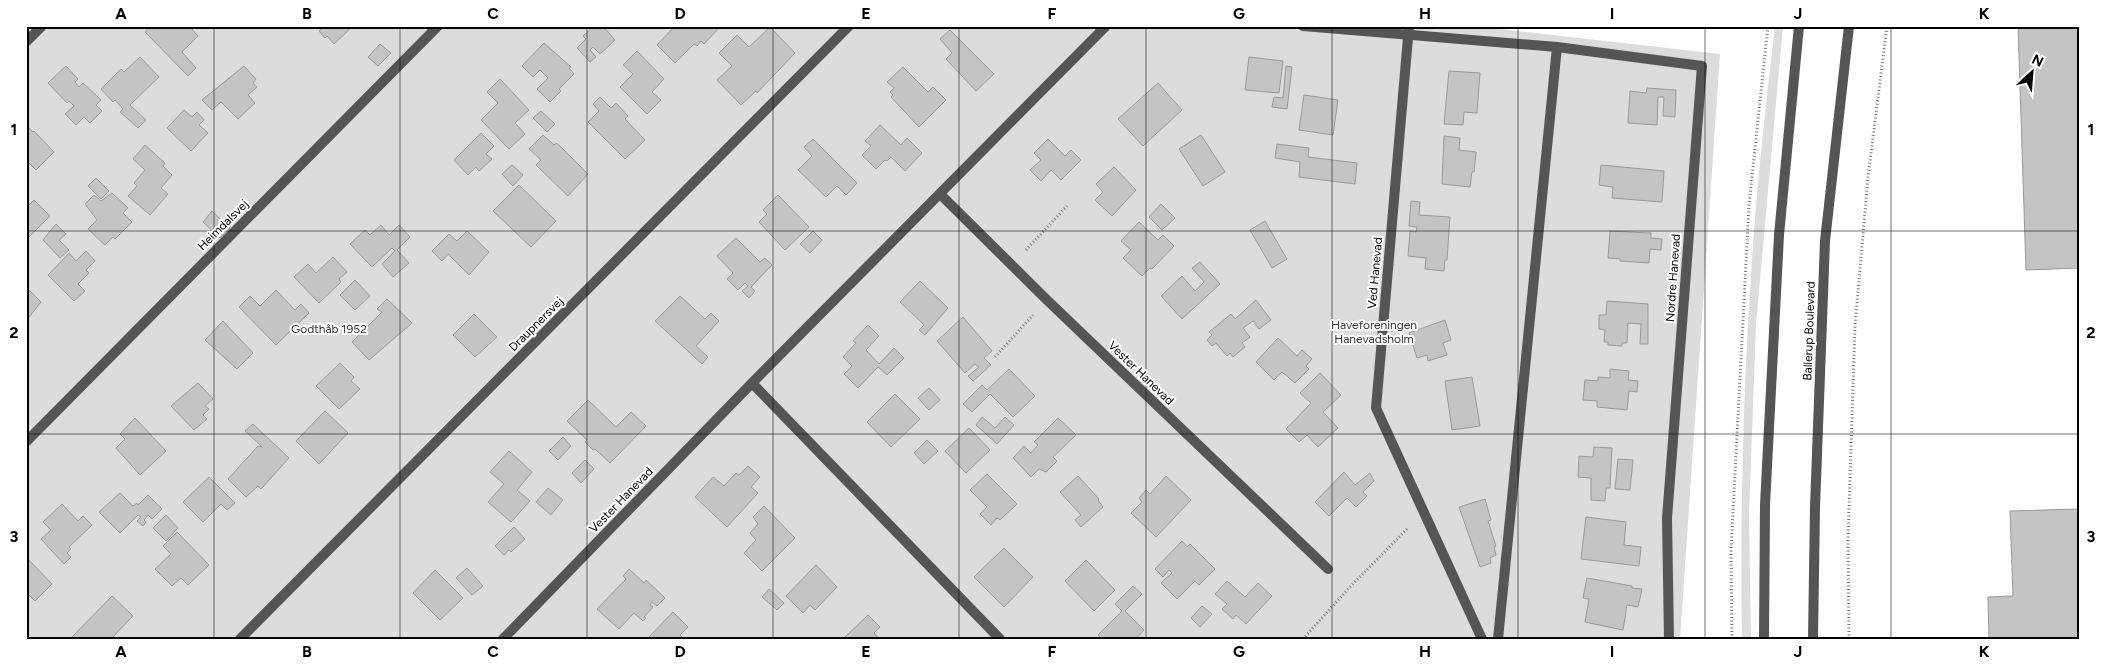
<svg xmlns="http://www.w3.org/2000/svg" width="2105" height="665" font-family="Figtree,sans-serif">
  <rect width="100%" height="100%" fill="#fff"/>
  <!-- green -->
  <path fill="#dcdcdc" d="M26 26H1473L1720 54 1680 639H26Z
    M1775 26H1783L1756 324 1749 515 1751 639H1742C1740 512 1743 386 1752 260 1757 182 1766 104 1775 26Z"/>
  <!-- building -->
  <path fill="#c4c4c4" stroke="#999" d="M150 26H189L198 36 182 52 196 68 188 76 145 32Z
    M318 26H353L334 44 327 36 325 38 319 31 321 29Z
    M594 26H603L615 40 600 54 593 47 590 50 596 57 590 62 577 48 586 39 583 36Z
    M675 26H721L704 44 701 41 697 46 694 44 675 63 657 45Z
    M2018 26H2079V268L2026 270Z
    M770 27 795 53 757 93 756 91 741 105 717 80 732 66 719 53 737 35 749 47Z
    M950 30 994 74 976 91 946 59 952 53 940 39Z
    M544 43 571 67 569 68 574 74 559 89 561 91 550 102 537 89 548 78 540 70 533 77 522 66Z
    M380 44 391 53 378 66 368 57Z
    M637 51 664 79 652 92 661 100 647 114 620 87 633 74 623 65Z
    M140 57 159 77 130 105 146 120 138 128 120 112 123 109 115 100 113 102 101 89 121 69 124 72Z
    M1249 57 1283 61 1279 93 1245 90Z
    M66 66 78 79 75 82 79 87 83 83 101 100 96 105 102 111 90 123 84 117 76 125 65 114 74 106 69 101 67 103 48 83Z
    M244 66 256 79 253 83 257 87 248 95 255 103 238 119 221 102 212 110 202 100Z
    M1286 66 1292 67 1287 109 1272 107 1274 97 1283 98Z
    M903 67 928 92 933 87 946 100 919 127 891 97 893 95 890 92 894 88 887 82Z
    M1449 71 1480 73 1477 113 1464 112 1463 125 1444 124Z
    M500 79 529 110 515 123 525 134 509 149 481 120 498 103 487 92Z
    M1158 83 1182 110 1143 146 1118 119Z
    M1647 88 1676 90 1675 117 1663 116 1664 97H1658L1657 125 1628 123 1630 91 1646 93Z
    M1304 95 1338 100 1333 135 1299 130Z
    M600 97 611 108 616 103 628 116 625 119 645 140 625 159 588 122 599 111 593 104Z
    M184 110 192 117 197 112 204 120 199 125 208 133 191 151 167 128Z
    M541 111 555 124 547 132 533 118Z
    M26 125 33 132 34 131 54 152 36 170 26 160Z
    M880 125 901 145 907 138 922 153 905 171 891 157 887 161 885 160 876 169 862 155 871 146 865 141Z
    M481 133 494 146 486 154 492 159 479 171 476 167 468 175 454 160Z
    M543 135 554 145 557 143 588 174 568 196 536 165 541 160 529 149Z
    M1201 135 1225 172 1203 186 1179 149Z
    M1444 136 1460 138 1459 150 1476 152 1474 172H1472L1470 187 1442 184Z
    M813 139 857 183 846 195 837 186 826 197 798 170 812 156 804 147Z
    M1048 139 1065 156 1071 150 1081 160 1061 180 1051 170 1041 181 1030 170 1041 160 1034 153Z
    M1277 144 1309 148 1308 157 1357 163 1355 184 1299 177 1300 162 1275 158Z
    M145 145 165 163 163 166 172 175 161 188 168 194 150 215 128 196 137 186 134 183 145 170 133 159Z
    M512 165 523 175 513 186 502 174Z
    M1601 165 1664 171 1662 202 1612 198 1613 187 1599 185Z
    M1114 167 1136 190 1112 216 1095 200 1103 192 1096 184Z
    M96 178 109 191 101 199 88 186Z
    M519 185 556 221 531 247 493 211Z
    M112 193 128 208 123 213 132 222 115 239 113 237 105 245 88 229 97 220 85 204 94 195 101 201Z
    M778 195 809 227 785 250 759 222 767 214 763 210Z
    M34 200 50 216 26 240V208Z
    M1411 201 1420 202 1419 215 1450 217 1447 260H1445L1444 271 1425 269 1426 258 1408 256 1410 231 1416 232 1417 227 1409 226Z
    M1161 204 1175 218 1162 230 1149 217Z
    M212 211 230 228 220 238 203 222Z
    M1265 221 1287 259 1272 268 1250 230Z
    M1139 222 1158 240 1163 235 1174 246 1152 269 1150 268 1142 276 1123 258 1131 250 1121 241Z
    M56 224 66 234 59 240 69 250 60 258 43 240Z
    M381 225 389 235 399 225 410 237 397 250 409 263 393 277 382 264 395 251 392 248 372 267 350 244 365 230 370 235Z
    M467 231 489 252 469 275 448 254 442 261 432 251 449 234 457 241Z
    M813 231 822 240 810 253 800 244Z
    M1610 231 1651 233V238L1662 239 1661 250 1650 249 1649 263 1620 261V259L1608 258Z
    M736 238 760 262 765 258 772 265 751 287 755 291 749 298 742 291 748 286 745 283 738 290 727 279 733 273 717 256Z
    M86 251 95 261 86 270 89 273 78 284 85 291 74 301 48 275 69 253 76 261Z
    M333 257 347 272 339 279 341 282 319 303 294 277 308 264 316 273Z
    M1200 262 1220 284 1182 319 1161 296 1182 276 1195 291 1204 282 1192 268Z
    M355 280 370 296 355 310 340 295Z
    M920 281 948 308 925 335 919 330 924 325 900 302Z
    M29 290 41 302 26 321V293Z
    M276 290 295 310 301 304 309 313 276 345 239 307 250 296 260 306Z
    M680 296 705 319 711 313 719 321 696 346 708 357 702 364 655 321Z
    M387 299 412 323 369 360 352 342 382 312 377 309Z
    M1256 300 1271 320 1259 329 1253 321 1243 328 1250 337 1242 343 1245 347 1233 357 1230 353 1227 356 1216 343 1212 346 1207 340 1212 335 1209 332 1231 314 1235 319Z
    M1607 301 1648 304V344H1640L1641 324 1628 323 1627 343H1622V346L1608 345V342H1604L1605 330 1599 329V315H1606Z
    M474 314 497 337 475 357 453 335Z
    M963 317 992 351 984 358 991 365 973 381 968 376 979 367 975 364 965 373 937 341Z
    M1445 320 1451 340 1443 343 1447 355 1428 361 1427 355 1417 358 1409 333Z
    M223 321 253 353 237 369 205 340Z
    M868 325 879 336 866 350 879 364 894 348 904 358 887 375 878 367 858 388 844 374 852 366 843 357 856 343 853 341Z
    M1278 338 1297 356 1302 350 1312 359 1306 366 1309 369 1295 383 1282 372 1274 380 1256 362Z
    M340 363 354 377 351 381 360 389 339 409 316 386Z
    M1009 369 1035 396 1013 417 990 394 972 412 963 404 982 385 987 390Z
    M1610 369 1629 371 1628 380 1638 381 1637 392 1629 391 1627 410 1597 407V401L1583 400 1585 380 1598 381V377L1610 378Z
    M1320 373 1341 395 1323 412 1338 428 1318 447 1307 435 1299 442 1286 429 1311 403 1300 393Z
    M1472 377 1480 426 1452 430 1445 381Z
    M198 383 213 399 205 406 209 409 203 415 207 419 194 430 171 406Z
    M929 388 940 400 929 410 918 398Z
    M895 394 920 419 891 447 867 422Z
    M588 400 616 427 631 412 646 426 610 463 595 449 593 450 585 442 587 440 567 421Z
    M325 411 348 433 319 464 296 441Z
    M982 417 995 428 1005 417 1014 425 997 444 976 425Z
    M135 418 166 451 140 475 116 448 125 439 120 434Z
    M1058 418 1076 435 1053 457 1057 461 1046 472 1039 469 1031 477 1013 458 1024 446 1031 453 1038 445 1034 442Z
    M253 424 289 458 261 489 258 486 246 497 228 479 258 446 262 447 245 431Z
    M969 428 990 450 966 473 945 451Z
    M563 437 571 446 558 460 549 451Z
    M927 440 938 451 924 464 914 453Z
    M1594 447 1612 448 1610 488H1606L1605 501 1591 500V478L1578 477 1579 456 1593 457Z
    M509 451 532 472 517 490 530 501 511 522 488 502 504 484 490 472Z
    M1618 459 1633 460 1630 490 1615 489Z
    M585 460 594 469 581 483 572 473Z
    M748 466 760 477 751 487 758 493 727 527 695 497 713 477 724 486 736 473 739 475Z
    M1344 472 1355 485 1370 473 1374 481 1363 492 1367 496 1356 507 1347 498 1329 516 1315 502Z
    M987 474 1017 504 1000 520 997 518 991 525 980 514 987 507 970 490Z
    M1078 476 1099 499 1098 500 1103 507 1081 527 1075 520 1081 515 1060 492Z
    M1166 476 1191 500 1156 537 1131 513 1142 502 1139 498 1146 490 1150 494Z
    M209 477 235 503 227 510 221 504 203 522 183 502Z
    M548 488 563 500 551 515 536 502Z
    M120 493 133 506 137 503 138 505 148 495 162 509 152 519 148 515 144 520 146 522 143 526 137 521 141 517 138 515 120 533 99 512Z
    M1485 499 1491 520 1488 521 1496 546 1494 547 1496 555 1490 558 1491 563 1480 567 1459 507Z
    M62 504 78 521 83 516 92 525 69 547 71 549 67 553 71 557 64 564 41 539 51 530 43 522Z
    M764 506 795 538 762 571 744 553 756 540 750 533 758 524 753 517Z
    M2079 509V639H1989L1988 597 2013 596 2010 511Z
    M166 515 178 528 166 541 153 528Z
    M1586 517 1626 522 1624 545 1641 547 1639 566 1581 559Z
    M514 527 525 539 511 552 509 550 504 555 495 546Z
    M177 532 209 565 188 585 181 578 172 586 155 569 171 554 163 546Z
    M1182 541 1187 547 1190 544 1215 569 1199 585 1195 581 1177 599 1161 583 1172 573 1169 570 1163 577 1155 569Z
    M1004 548 1033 577 1004 607 974 577Z
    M26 557 52 584 35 601 26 592Z
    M1086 560 1115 590 1094 611 1065 581Z
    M816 565 837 587 815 610 810 605 803 613 786 596Z
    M467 568 483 586 472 595 456 578Z
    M629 569 644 583 646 580 665 598 657 606 652 602 650 605 653 607 644 617 646 618 643 621 634 613 619 629 597 609 626 579 623 576Z
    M435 570 463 598 440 620 413 593Z
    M1587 578 1632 586V588L1642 589 1638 607 1627 605 1623 630 1585 622 1589 599 1583 598Z
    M1227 581 1245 597 1258 583 1272 596 1246 624 1236 615 1233 619 1222 609 1227 604 1215 594Z
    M1133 586 1142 594 1125 611 1144 630 1136 639H1102L1098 635 1122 611 1115 604Z
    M769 589 784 603 777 610 762 597Z
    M112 596 133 616 111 639H101L99 637 98 639H70Z
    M1202 606 1212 614 1200 627 1191 618Z
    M673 612 688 627 680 635 684 639H647Z
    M868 615 880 627 874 633 879 639H843Z"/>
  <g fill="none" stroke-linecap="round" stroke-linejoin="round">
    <!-- path -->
    <path stroke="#777" stroke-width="3" stroke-dasharray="1 2.5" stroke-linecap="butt" d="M1026 250 1067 206
      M995 357 1033 315
      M1303 639 1348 589 1408 528
      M1732 639 1731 551 1749 205 1768 26
      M1849 639 1848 540 1855 326 1868 177 1887 26"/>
    <!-- service -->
    <path stroke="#555" stroke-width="10" d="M1303 26 1557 47 1702 66 1667 518 1669 639
      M26 42 42 26
      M940 194 1047 300 1328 569
      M752 383 1000 639
      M26 442 438 26
      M240 639 849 26
      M503 639 752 383 1106 26
      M1498 639 1557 47"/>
    <!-- minor -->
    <path stroke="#555" stroke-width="10" d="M1409 26 1376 408 1482 639"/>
    <!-- tertiary -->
    <path stroke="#555" stroke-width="10" d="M1764 639 1765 505 1779 235 1799 26
      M1813 639 1815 507 1825 241 1849 26"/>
  </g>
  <!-- grid -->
  <path fill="none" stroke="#000" stroke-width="1" stroke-opacity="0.55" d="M214 26V639M400 26V639M587 26V639M773 26V639M959 26V639M1146 26V639M1332 26V639M1518 26V639M1705 26V639M1891 26V639M26 231H2079M26 434H2079"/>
  <g text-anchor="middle" stroke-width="4" stroke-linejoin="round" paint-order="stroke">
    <!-- street labels -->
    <g font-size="12" fill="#000" stroke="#fff">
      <text transform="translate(223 225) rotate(-45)" y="4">Heimdalsvej</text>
      <text transform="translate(1375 273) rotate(-85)" y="4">Ved Hanevad</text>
      <text transform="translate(1673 278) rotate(-86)" y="4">Nordre Hanevad</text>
      <text transform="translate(536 324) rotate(-45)" y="4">Draupnersvej</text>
      <text transform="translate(1809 331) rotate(-88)" y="4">Ballerup Boulevard</text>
      <text transform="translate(1141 373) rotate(44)" y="4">Vester Hanevad</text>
      <text transform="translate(621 500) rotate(-46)" y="4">Vester Hanevad</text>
    </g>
    <!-- park labels -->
    <g font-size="12" fill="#333" stroke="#fff">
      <text x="1374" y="329">Haveforeningen<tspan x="1374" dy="14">Hanevadsholm</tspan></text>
      <text x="329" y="333">Godthåb 1952</text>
    </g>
  </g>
  <!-- border -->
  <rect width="2105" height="665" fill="none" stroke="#ffffff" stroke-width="55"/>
  <!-- north arrow -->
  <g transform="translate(2032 72) rotate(26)" stroke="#ffffff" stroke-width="4" paint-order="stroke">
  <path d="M0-4L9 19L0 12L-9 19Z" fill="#000000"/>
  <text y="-8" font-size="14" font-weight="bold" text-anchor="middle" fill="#000000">N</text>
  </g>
  <rect x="28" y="28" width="2050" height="610" fill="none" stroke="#000" stroke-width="2"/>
  <g font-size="16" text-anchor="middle" font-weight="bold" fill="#000">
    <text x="121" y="19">A</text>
    <text x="307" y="19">B</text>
    <text x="493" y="19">C</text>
    <text x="680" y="19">D</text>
    <text x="866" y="19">E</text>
    <text x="1052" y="19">F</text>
    <text x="1239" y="19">G</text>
    <text x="1425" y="19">H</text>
    <text x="1612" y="19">I</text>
    <text x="1798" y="19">J</text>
    <text x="1984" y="19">K</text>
    <text x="14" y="135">1</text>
    <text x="2091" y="135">1</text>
    <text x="14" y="338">2</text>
    <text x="2091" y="338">2</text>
    <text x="14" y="542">3</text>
    <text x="2091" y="542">3</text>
    <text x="121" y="657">A</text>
    <text x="307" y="657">B</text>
    <text x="493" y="657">C</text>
    <text x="680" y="657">D</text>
    <text x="866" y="657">E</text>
    <text x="1052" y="657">F</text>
    <text x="1239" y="657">G</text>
    <text x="1425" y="657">H</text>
    <text x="1612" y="657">I</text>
    <text x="1798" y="657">J</text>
    <text x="1984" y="657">K</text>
  </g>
</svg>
